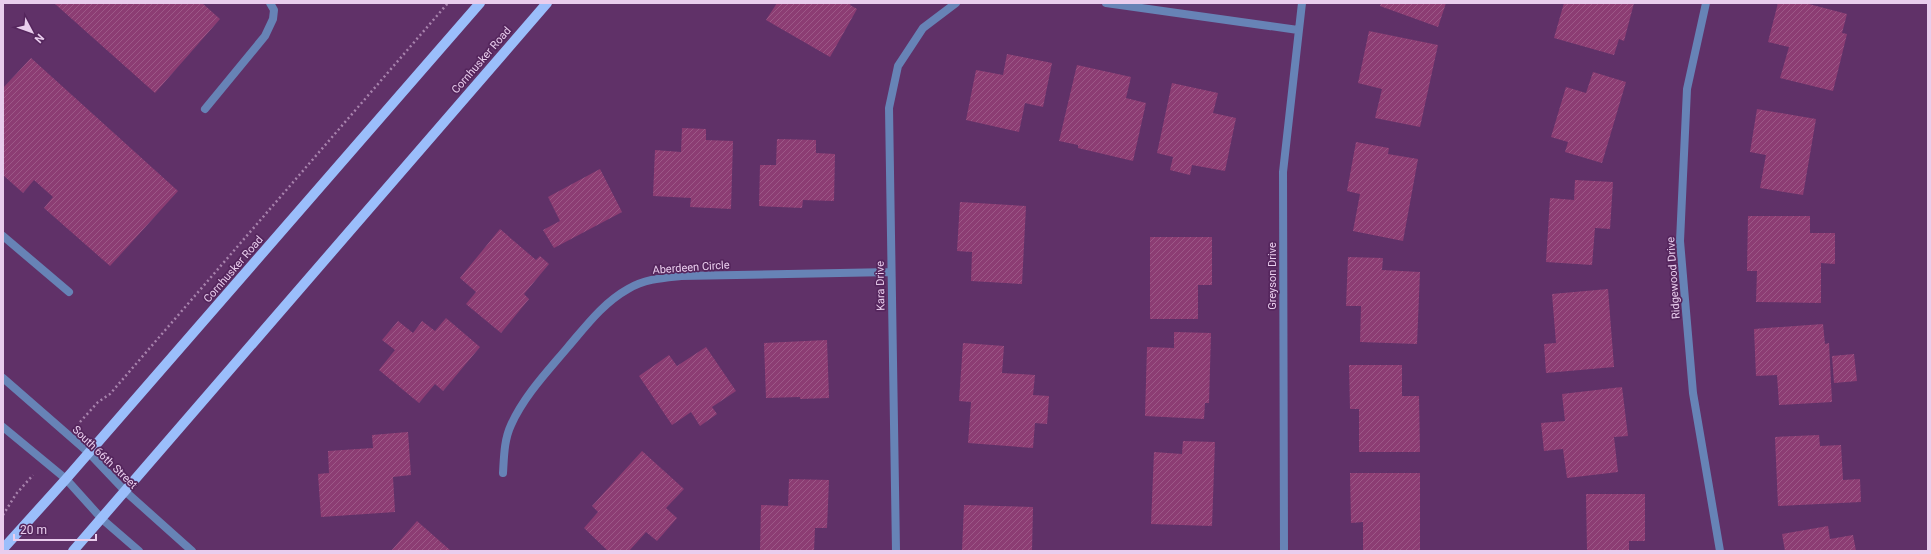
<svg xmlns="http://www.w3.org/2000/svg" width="1931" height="554" font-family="Roboto,sans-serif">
  <defs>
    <pattern id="building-hatch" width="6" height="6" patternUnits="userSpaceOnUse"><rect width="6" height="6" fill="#8c3d73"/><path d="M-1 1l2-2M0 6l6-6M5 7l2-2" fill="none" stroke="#9c5887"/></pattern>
  </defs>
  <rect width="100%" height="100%" fill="#603168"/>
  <!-- building -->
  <path fill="url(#building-hatch)" d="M54 3H202L220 19 155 93Z
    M777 3H851L850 5 857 9 830 57 766 20Z
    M1381 3H1446L1438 27 1380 6Z
    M1564 3H1634L1624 41 1619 39 1614 55 1554 38Z
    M1778 3H1805L1847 14 1842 33 1847 34 1833 91 1780 78 1789 47 1768 42Z
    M1369 31 1438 45 1420 127 1375 118 1382 89 1358 83Z
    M1007 54 1052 63 1043 107 1025 103 1019 132 966 120 976 70 1003 75Z
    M31 58 178 191 110 266 44 208 53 197 34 180 23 193 3 175V88Z
    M1077 65 1131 77 1126 98 1146 103 1133 161 1078 148V145L1059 141Z
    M1593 72 1626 82 1602 163 1565 152 1568 142 1551 137 1566 87 1586 93Z
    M1172 83 1218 93 1213 113 1236 118 1225 171 1192 165 1190 175 1170 170 1173 157 1157 153Z
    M1757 109 1816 119 1803 195 1760 188 1766 155 1750 152Z
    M682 128 706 129V140L733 141 731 209 690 207 691 198 653 196 655 150 681 152Z
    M777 139 816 140V153L835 154 834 201 803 200 802 208 759 206 760 165H776Z
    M1356 142 1389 148 1388 154 1418 159 1403 241 1353 231 1360 194 1347 191Z
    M600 169 622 212 554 248 543 230 560 221 548 197Z
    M1575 180 1613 182 1610 229 1595 228 1592 265 1546 262 1550 198 1574 200Z
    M960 202 1026 206 1022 284 971 281 972 252 957 251Z
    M1748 216H1810V233H1835V264L1821 263V303L1756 302 1757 271H1747Z
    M500 229 536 260 540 256 549 264 524 294 529 299 501 333 466 304 476 292 460 278Z
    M1150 237H1212V285H1198V319H1150Z
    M1348 257 1383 258 1382 270 1420 272 1417 344 1360 342 1361 306H1346Z
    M1608 289 1614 367 1546 373 1544 344 1556 343 1552 294Z
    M446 318 480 347 443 391 435 384 419 403 379 370 395 350 382 340 398 321 413 333 422 321 435 331Z
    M1823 324 1825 344 1829 343 1832 402 1779 405 1777 375 1756 376 1754 329Z
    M1174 332 1211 333 1209 403H1205L1204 419 1145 416 1147 347 1174 348Z
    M827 340 829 398 800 399V397L766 398 764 343Z
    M963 343 1004 346 1002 373 1035 375 1033 395 1049 396 1047 424 1035 423 1033 448 968 443 971 402 959 401Z
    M706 347 736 391 712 407 717 414 700 426 691 412 672 425 639 376 669 355 677 366Z
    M1854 354 1857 381 1834 383 1832 356Z
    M1349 365H1402V396H1419L1420 452H1359V409H1350Z
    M1622 387 1628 436 1614 437 1618 472 1567 478 1563 449 1544 451 1541 423 1565 421 1562 394Z
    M408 432 411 475 393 477 395 512 321 517 318 474 329 473 328 451 373 448 372 435Z
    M1819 435 1820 446 1841 445 1843 480 1860 479 1861 502 1778 506 1775 437Z
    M1183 441 1215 442 1212 526 1151 524 1154 452 1182 454Z
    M642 451 684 489 666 508 677 518 657 541 646 532 629 551H608L584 528 598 512 592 506Z
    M1350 473H1420V551H1363V522L1351 523Z
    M789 479 829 480 827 528H815L814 551H760L761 505 788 506Z
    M1586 494H1645V541H1629V551H1587Z
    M964 505 1033 507 1032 551H962Z
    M417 521 451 551H391Z
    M1828 526 1830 539 1853 535 1856 551H1785L1782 534Z"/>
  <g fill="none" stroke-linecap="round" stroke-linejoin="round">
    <!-- path -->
    <path stroke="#a883ad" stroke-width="2.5" stroke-dasharray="2 3" stroke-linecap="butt" d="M80 422 98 402 110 394 448 3
      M3 515 16 494 33 475"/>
    <!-- service -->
    <path stroke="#6783b6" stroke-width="8" d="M205 109 265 36 273 19 274 10 270 3
      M3 236 69 292"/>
    <!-- minor -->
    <path stroke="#6783b6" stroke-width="8" d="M1106 3 1298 30
      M1706 3 1687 89 1680 241 1693 393 1720 551
      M503 473C504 457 504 440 511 425 524 396 547 372 568 347 586 326 603 303 628 289 645 279 662 278 681 276L891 272
      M896 551 889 108 898 66 923 28 956 3
      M1284 551 1283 172 1302 3"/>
    <!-- tertiary -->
    <path stroke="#6783b6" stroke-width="8" d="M3 378 89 453 126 492 192 551
      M3 427 66 479 102 519 139 551"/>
    <!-- primary -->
    <path stroke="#9bbefb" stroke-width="10" d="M3 549 66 479 480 3
      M73 551 547 3"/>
  </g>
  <g text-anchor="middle" stroke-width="3.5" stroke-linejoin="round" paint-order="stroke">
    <!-- street labels -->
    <g font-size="11" fill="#e9cded" stroke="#55265d">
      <text transform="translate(481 60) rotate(-49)" y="4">Cornhusker Road</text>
      <text transform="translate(691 267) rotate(-4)" y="4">Aberdeen Circle</text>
      <text transform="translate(233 269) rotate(-49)" y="4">Cornhusker Road</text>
      <text transform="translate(1272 276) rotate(-90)" y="4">Greyson Drive</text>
      <text transform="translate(1673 278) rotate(-94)" y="4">Ridgewood Drive</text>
      <text transform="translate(880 286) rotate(-91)" y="4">Kara Drive</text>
      <text transform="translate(105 457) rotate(44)" y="4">South 66th Street</text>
    </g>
  </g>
  <!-- border -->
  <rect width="1931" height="554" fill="none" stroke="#e9cded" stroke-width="8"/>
  <!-- north arrow -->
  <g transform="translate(32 32) rotate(131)" stroke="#55265d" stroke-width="3" paint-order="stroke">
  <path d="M0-3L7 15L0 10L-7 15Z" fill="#e9cded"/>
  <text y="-6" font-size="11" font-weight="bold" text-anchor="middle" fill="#e9cded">N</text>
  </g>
  <!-- scale -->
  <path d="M14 534v6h82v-6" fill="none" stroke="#e9cded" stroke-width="2"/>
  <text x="20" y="534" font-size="12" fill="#e9cded" stroke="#55265d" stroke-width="3" paint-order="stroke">20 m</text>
</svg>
